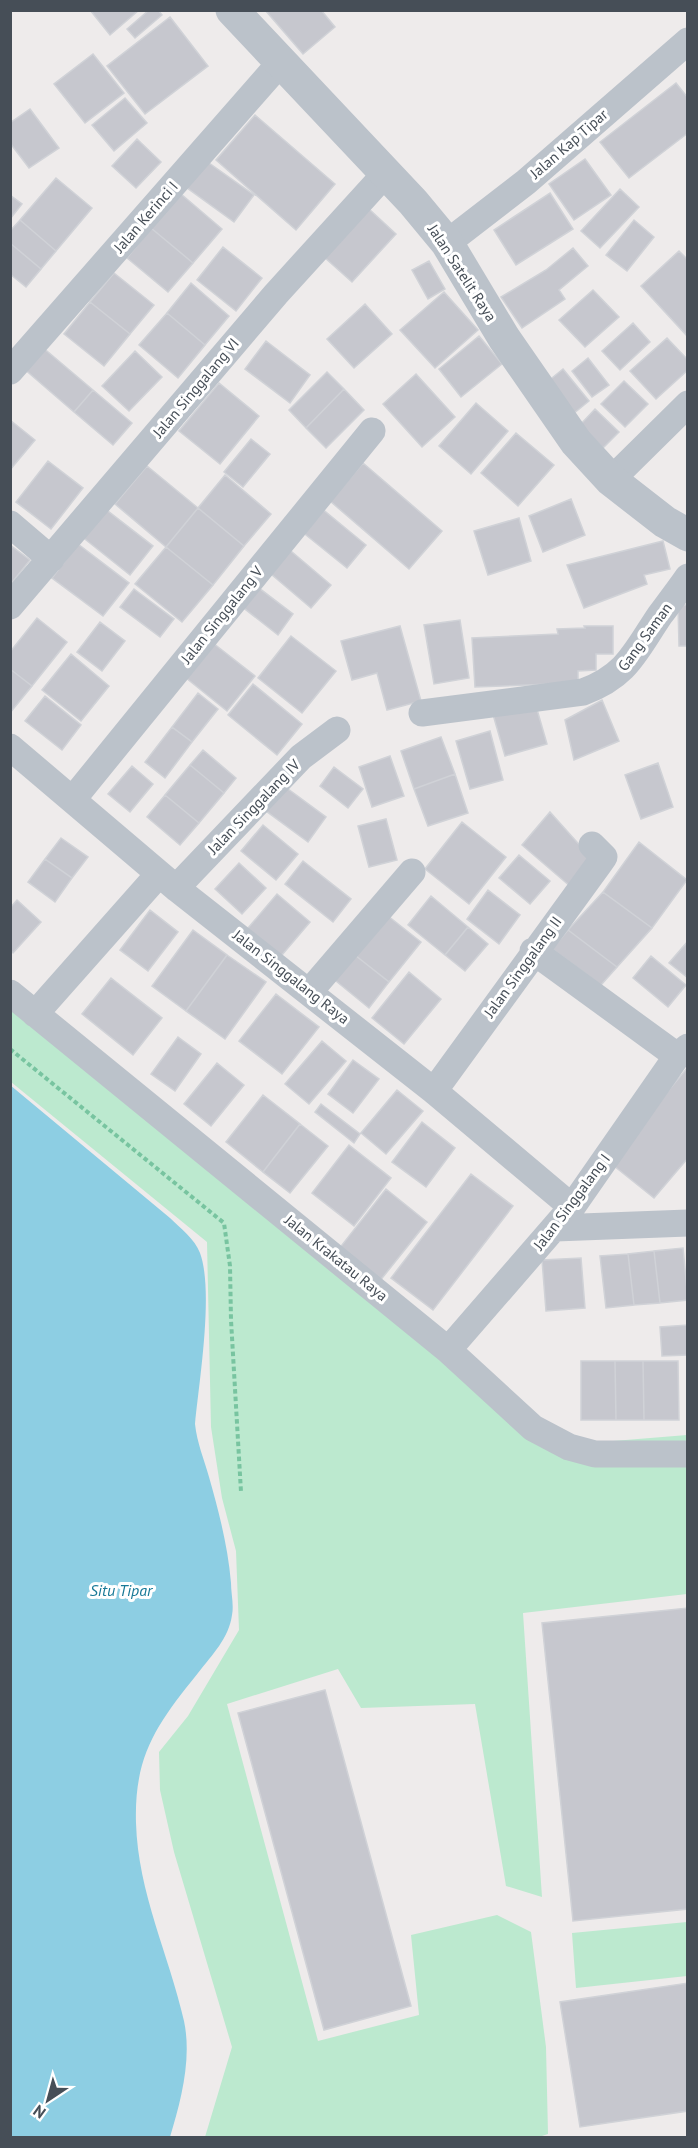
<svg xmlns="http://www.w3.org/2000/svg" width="698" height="2148" font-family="'PT Sans',sans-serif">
  <rect width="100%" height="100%" fill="#eeebeb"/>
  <!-- green -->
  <path fill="#bce9cf" d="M10 1009 405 1327 521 1434 601 1442 687 1435V1594L523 1613 542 1897 506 1886 475 1704 361 1708 338 1669 227 1704 318 2041 419 2015 411 1935 497 1915 531 1932 546 2047 548 2134 536 2138 205 2137 232 2047 174 1852 160 1790 159 1752 188 1716 239 1630 236 1551 222 1498 211 1427 207 1242 11 1082Z
    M687 1922V1976L576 1988 572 1933Z"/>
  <!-- water -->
  <path fill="#8dcee3" d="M10 1085 170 1218C180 1228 195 1239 200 1253 214 1291 199 1382 195 1424 197 1443 204 1459 209 1477 219 1512 228 1547 231 1583 231 1593 234 1605 232 1615 229 1638 212 1655 198 1673 157 1724 134 1755 136 1823 138 1893 169 1955 184 2021 192 2059 181 2101 170 2137H11Z"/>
  <!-- building -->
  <path fill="#c6c7ce" stroke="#d0d2d7" stroke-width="1.5" d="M90 10H139L110 35Z
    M149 10H158L162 15 135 38 127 29Z
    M265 10H321L335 27 303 54Z
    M170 17 208 66 145 114 107 66Z
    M93 54 124 93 85 123 54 84Z
    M676 83 688 98V133L629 178 600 142Z
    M125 98 147 123 114 151 92 125Z
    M30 109 59 148 29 168 10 143V123Z
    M255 115 335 184 296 230 216 160Z
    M137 139 161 162 136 188 112 166Z
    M202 158 254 195 234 222 183 185Z
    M585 159 611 195 574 220 549 184Z
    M56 178 92 208 56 251 20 220Z
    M620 189 639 207 600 248 581 231Z
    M550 193 573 229 516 265 494 230Z
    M181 194 222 229 193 263 151 228Z
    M10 195 22 204 10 219Z
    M369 209 396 234 352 282 324 257Z
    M20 220 56 251 41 269 10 243V231Z
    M634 220 654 237 627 271 606 255Z
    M151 228 193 263 168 292 127 258Z
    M10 243 41 269 26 287 10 274Z
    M223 247 262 278 236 311 197 280Z
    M573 248 588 266 559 290 565 299 522 328 501 297 546 270Z
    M679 251 688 260V337L641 286Z
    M429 261 445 289 428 299 412 270Z
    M114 273 154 305 130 334 90 302Z
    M191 283 229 316 205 345 167 313Z
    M593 290 619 317 585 347 559 320Z
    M444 292 478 330 435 368 400 330Z
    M90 302 130 334 104 366 64 334Z
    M365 304 392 334 354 368 327 339Z
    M167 313 205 345 178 378 139 345Z
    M633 323 650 342 620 370 602 351Z
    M479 336 502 364 461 397 439 369Z
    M667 338 688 360V370L656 399 630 371Z
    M266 341 310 375 290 403 245 369Z
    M41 346 93 390 74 412 23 368Z
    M135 351 162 377 129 411 102 386Z
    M588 358 609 385 592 397 572 371Z
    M563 369 589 401 573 414 547 382Z
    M327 372 344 389 306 428 289 410Z
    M416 374 455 417 422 447 383 404Z
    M624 381 648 404 625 427 601 404Z
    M219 383 259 416 220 464 179 431Z
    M344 389 364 410 326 448 306 428Z
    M93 390 132 423 113 445 74 412Z
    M476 403 508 431 471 474 439 446Z
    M595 409 619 432 603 448 580 425Z
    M10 420 35 440 10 470Z
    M516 433 554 465 518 506 481 473Z
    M251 439 270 454 243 487 224 472Z
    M48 461 83 488 51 529 16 502Z
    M363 463 442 531 409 569 330 501Z
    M147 466 198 508 166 547 115 504Z
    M225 475 271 514 244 546 198 508Z
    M571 499 585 535 543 552 529 516Z
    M104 508 153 546 130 575 81 536Z
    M198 508 244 546 213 585 166 547Z
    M321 508 366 545 347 568 301 531Z
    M519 518 531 561 488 575 474 531Z
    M663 541 670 569 644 575 647 584 584 608 567 565Z
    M78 544 129 583 103 616 52 578Z
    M10 545 30 560 10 585Z
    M285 546 331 585 311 608 265 569Z
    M166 547 213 585 182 622 135 584Z
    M251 582 293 614 278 635 236 602Z
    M134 589 174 619 160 637 120 607Z
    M678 605H688V646H679Z
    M37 618 67 642 32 686 10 669V652Z
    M460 620 469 678 434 684 424 625Z
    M100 622 125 641 102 671 77 652Z
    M400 626 421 701 387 710 377 673 352 680 341 641Z
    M584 626H613V654H596V670L578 671V683L475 687 472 638 558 634 557 629 585 628Z
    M291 636 336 671 302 713 258 678Z
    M213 643 255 676 227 711 186 678Z
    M71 654 109 686 81 721 42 690Z
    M10 669 32 686 10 713Z
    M253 684 302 724 277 755 228 715Z
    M198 693 218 709 192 742 172 727Z
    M45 696 81 725 62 750 25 721Z
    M534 699 547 744 505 756 492 711Z
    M602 700 619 741 574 760 565 720Z
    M172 727 192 742 165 778 145 762Z
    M490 731 503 780 470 789 456 741Z
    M441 737 455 774 414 789 401 751Z
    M203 750 236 778 224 793 190 765Z
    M390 756 404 796 372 807 359 767Z
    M658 763 673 807 641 819 625 775Z
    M190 765 224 793 199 823 165 795Z
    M132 766 153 784 130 812 108 794Z
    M334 767 363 789 348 808 320 786Z
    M455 774 468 813 428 826 414 789Z
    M284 786 326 817 308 842 266 811Z
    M165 795 199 823 180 845 147 817Z
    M550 812 593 860 571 887 522 845Z
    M386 819 397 860 369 867 358 826Z
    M462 822 506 857 469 904 425 869Z
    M263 825 298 854 276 880 241 851Z
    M61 838 88 857 72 878 45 859Z
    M639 842 687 880 652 928 603 892Z
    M519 855 550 881 530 904 499 878Z
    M45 859 72 878 55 902 28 882Z
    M303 861 351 899 333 922 285 884Z
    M239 863 266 888 242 914 215 889Z
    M488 890 520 915 499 944 467 919Z
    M603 892 652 928 617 967 568 930Z
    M277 894 310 922 276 962 243 934Z
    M431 896 468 927 445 955 408 925Z
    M17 900 41 922 13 953 10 950V908Z
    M150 910 178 932 148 971 120 950Z
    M383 912 421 942 389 982 351 952Z
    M468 927 488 944 465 971 445 955Z
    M193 930 227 955 186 1011 152 986Z
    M568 930 617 967 601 985 552 949Z
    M688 941V978L669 963Z
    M351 952 389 982 369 1008 331 977Z
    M227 955 266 982 225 1039 186 1011Z
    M651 956 686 985 668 1007 633 978Z
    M409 972 441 999 404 1044 372 1018Z
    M111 978 162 1018 133 1055 82 1014Z
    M276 994 319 1027 282 1074 239 1041Z
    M178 1037 201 1054 175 1091 151 1074Z
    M322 1041 346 1061 309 1104 285 1084Z
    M353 1060 379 1079 353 1113 328 1094Z
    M217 1063 244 1085 211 1126 184 1104Z
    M688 1067V1158L654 1198 609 1162Z
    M397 1090 423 1111 386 1154 361 1133Z
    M263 1095 300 1124 263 1172 226 1142Z
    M321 1104 360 1134 354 1143 315 1112Z
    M422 1122 455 1148 426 1187 392 1162Z
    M300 1124 328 1146 290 1193 263 1172Z
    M349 1145 391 1178 354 1226 312 1193Z
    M471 1174 513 1206 433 1310 391 1278Z
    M386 1189 427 1222 379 1282 338 1250Z
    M683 1248 688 1300 660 1303 654 1251Z
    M654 1251 660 1303 634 1305 628 1254Z
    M628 1254 634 1305 606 1308 600 1256Z
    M581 1258 585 1308 546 1311 542 1260Z
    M688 1325V1355L662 1356 660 1327Z
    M581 1361H615L616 1420H581Z
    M615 1361H643L644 1420H616Z
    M643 1361H678L679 1420H644Z
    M688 1608V1909L573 1921 542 1623Z
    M325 1690 411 2006 324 2030 238 1713Z
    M688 1983V2111L580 2127 560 2002Z"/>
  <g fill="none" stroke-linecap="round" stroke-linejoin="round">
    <!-- path -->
    <path stroke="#78c4a0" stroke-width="4" stroke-dasharray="4.5 3" stroke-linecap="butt" d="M10 1049 224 1223 230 1266 231 1320 241 1492"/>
    <!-- minor -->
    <path stroke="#bbc2ca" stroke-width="27" d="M447 243 526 182 688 41
      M10 371 281 62
      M611 480 688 404
      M10 524 51 559
      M10 606 276 294 386 173
      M422 713 583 692C627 676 635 652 660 615 669 603 679 590 688 577
      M10 747 176 888 434 1091 572 1207
      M73 799 372 431
      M176 888 301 757 337 730
      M533 951 677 1056
      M310 991 412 872
      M10 993 448 1350 533 1428 569 1447 595 1454H688
      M35 1014 159 874
      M434 1091 599 864 604 857 592 845
      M555 1228 688 1223
      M448 1350 572 1207 677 1056 688 1047"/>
    <!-- tertiary -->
    <path stroke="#bbc2ca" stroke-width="33" d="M232 10 413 202 447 243 504 338 576 442 611 480 665 522 688 535"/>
  </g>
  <g text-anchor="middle" stroke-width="6" stroke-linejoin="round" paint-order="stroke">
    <!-- street labels -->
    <g font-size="15" fill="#464e57" stroke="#fff">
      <text transform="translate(569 144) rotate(-41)" y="5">Jalan Kap Tipar</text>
      <text transform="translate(146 217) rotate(-49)" y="5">Jalan Kerinci I</text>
      <text transform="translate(462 273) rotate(57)" y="5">Jalan Satelit Raya</text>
      <text transform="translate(196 388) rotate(-50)" y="5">Jalan Singgalang VI</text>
      <text transform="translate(222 615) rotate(-51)" y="5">Jalan Singgalang V</text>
      <text transform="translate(645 637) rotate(-54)" y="5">Gang Saman</text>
      <text transform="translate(254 807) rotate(-46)" y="5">Jalan Singgalang IV</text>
      <text transform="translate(523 967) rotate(-54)" y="5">Jalan Singgalang II</text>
      <text transform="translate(291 977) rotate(38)" y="5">Jalan Singgalang Raya</text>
      <text transform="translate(572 1202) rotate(-53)" y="5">Jalan Singgalang I</text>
      <text transform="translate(336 1258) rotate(39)" y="5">Jalan Krakatau Raya</text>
    </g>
    <!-- water labels -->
    <g font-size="16" font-style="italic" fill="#187997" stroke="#fff">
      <text x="121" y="1596">Situ Tipar</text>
    </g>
  </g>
  <!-- border -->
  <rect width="698" height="2148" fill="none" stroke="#464e57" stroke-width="24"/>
  <!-- north arrow -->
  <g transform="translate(48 2100) rotate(216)" stroke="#ffffff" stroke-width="4.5" paint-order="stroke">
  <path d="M0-4.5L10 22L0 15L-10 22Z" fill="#464e57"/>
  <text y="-9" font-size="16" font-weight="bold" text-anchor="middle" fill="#464e57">N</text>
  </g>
</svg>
